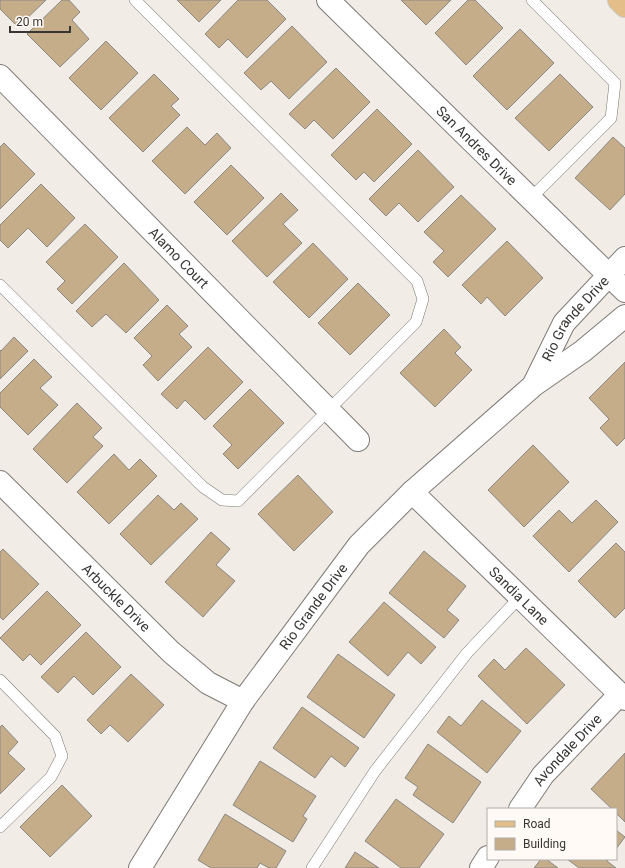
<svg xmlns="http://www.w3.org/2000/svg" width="625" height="868" font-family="Roboto,sans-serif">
  <rect width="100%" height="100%" fill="#f2ece7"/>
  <!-- building -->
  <path fill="#c5ad8a" stroke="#8b8782" d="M0 0H46L18 27 0 9Z
    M62 0H69L80 12 72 20 89 39 60 67 27 34Z
    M177 0H221L199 22Z
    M238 0H267L286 19 247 58 228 39 219 48 205 34Z
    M401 0H451L426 25Z
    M468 0H475L503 28 466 65 435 33Z
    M292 26 327 62 289 99 271 81 261 90 244 73Z
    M520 29 554 63 507 110 473 76Z
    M106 41 138 73 101 110 69 78Z
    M336 68 370 102 333 139 314 120 305 129 289 114Z
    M154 74 179 99 171 106 180 115 143 152 109 118Z
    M560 74 593 107 549 151 515 118Z
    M377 109 412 144 374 182 364 172 356 180 331 155Z
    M187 127 205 145 217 133 231 148 185 194 152 161Z
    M613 137 625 148V194L610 210 575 178Z
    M4 143 35 174 0 209V147Z
    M418 150 454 187 418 222 399 203 386 216 369 199Z
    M231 165 264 198 227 235 194 202Z
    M41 184 75 218 47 247 28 228 8 248 0 240V225Z
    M281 193 298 210 283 224 302 243 267 277 232 241Z
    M461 195 496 229 448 277 433 262 444 251 424 232Z
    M85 224 118 257 72 304 57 289 65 281 46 262Z
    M507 241 543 278 505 316 487 297 481 304 462 285Z
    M313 243 348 279 309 318 273 282Z
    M124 263 159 300 126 333 106 314 92 327 76 311Z
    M358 283 390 315 350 355 318 323Z
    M167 305 188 326 179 334 192 347 158 381 143 365 152 356 134 338Z
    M444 329 461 347 455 353 472 370 435 407 400 373Z
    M14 337 28 351 0 379V350L1 351Z
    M208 347 243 382 205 420 185 400 177 409 161 394Z
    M34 359 52 377 40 388 58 405 28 435 0 407V393Z
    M625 362V438L617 446 600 428 609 419 589 398Z
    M250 389 284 423 238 469 223 454 232 445 213 426Z
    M77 403 102 428 93 437 103 446 67 483 33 449Z
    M533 445 569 482 524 527 488 490Z
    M114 454 129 470 140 459 157 476 109 524 77 492Z
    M298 475 333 512 294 551 258 514Z
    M158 495 174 510 181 503 198 519 151 565 120 534Z
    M596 500 618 522 569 572 533 536 559 510 572 523Z
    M211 532 230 549 216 565 235 581 203 617 165 582Z
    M616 543 625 552V608L615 618 578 581Z
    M3 549 39 584 3 620 0 617V552Z
    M424 551 466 586 447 610 459 620 444 638 389 593Z
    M47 591 81 625 41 665 30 654 23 661 0 638Z
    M384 602 436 647 421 664 408 652 388 676 349 642Z
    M86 632 121 667 93 695 74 676 58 693 41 677Z
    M526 648 565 685 527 724 478 676 494 659 505 670Z
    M338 654 395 695 364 738 307 697Z
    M131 674 164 705 128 742 110 725 101 734 87 720Z
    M482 700 521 731 487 773 437 732 449 716 461 726Z
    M302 707 359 748 345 767 331 756 315 778 273 748Z
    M2 725 18 742 8 753 25 769 0 794V727Z
    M428 744 481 782 453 823 413 795 418 787 405 778Z
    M625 753V822L616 813V809H612L591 789Z
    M260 761 316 796 303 816 307 819 293 842 233 805Z
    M62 785 92 816 50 857 20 827Z
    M396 799 444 834 419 868H401L365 841Z
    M225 814 286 851 276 868H269L260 863 257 868H211L198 860Z
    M616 830 625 837 616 849Z
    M355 852 379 868H345Z
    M541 859H546L558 868H534Z
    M567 859H608L607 861 616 868H579Z"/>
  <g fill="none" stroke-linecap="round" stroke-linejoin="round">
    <defs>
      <path id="lane" d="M531 198 611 118 615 83 532 0
        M0 285 203 487 222 500 238 501 416 322 423 299 417 281 135 0
        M0 680 55 736 62 756 51 777 0 827
        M312 868 375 771 467 653 520 597"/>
      <g id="street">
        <path id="s1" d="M328 0 625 291"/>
        <path id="s2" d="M0 76 358 440"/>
        <path id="s3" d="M534 384 564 323 625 258"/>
        <path id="s4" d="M0 482 171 652 208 683 243 701"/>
        <path id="s5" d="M412 492 625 699"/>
        <path id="s6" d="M520 809 543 775 620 694"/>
        <path id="s7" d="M140 868 243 701 359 545 412 492 534 385 583 351 625 316"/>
        <path d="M481 868 488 857"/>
      </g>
      <path id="primary" d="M619 0 625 6"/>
    </defs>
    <!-- lane casing -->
    <use href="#lane" stroke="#7f7a76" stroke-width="12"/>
    <!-- street casing -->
    <use href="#street" stroke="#7f7a76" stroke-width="24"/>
    <!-- primary casing -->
    <use href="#primary" stroke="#cbcbca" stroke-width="24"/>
    <!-- lane -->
    <use href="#lane" stroke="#fff" stroke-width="11"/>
    <!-- street -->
    <use href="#street" stroke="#fff" stroke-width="22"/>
    <!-- primary -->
    <use href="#primary" stroke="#e3be88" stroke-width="22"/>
  </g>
  <g text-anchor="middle" stroke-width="4" stroke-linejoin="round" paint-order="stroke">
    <!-- street labels -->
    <g font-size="14" fill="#383634" stroke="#fffaf5">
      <text dy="5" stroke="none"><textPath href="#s1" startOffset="208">San Andres Drive</textPath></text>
      <text dy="5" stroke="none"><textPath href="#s2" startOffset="255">Alamo Court</textPath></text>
      <text dy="5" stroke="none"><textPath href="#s3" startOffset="78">Rio Grande Drive</textPath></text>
      <text dy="5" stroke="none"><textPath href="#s5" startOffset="149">Sandia Lane</textPath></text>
      <text dy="5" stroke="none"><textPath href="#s4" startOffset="164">Arbuckle Drive</textPath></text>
      <text dy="5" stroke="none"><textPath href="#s7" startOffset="314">Rio Grande Drive</textPath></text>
      <text dy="5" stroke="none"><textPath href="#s6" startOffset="76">Avondale Drive</textPath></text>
    </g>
  </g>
  <!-- legend -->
  <rect x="487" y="808" width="130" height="52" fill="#fffaf5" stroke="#afaca8"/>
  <rect x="495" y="821" width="20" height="6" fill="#e3be88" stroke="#afaca8"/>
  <text x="523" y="828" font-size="12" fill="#383634">Road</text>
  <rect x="495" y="838" width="20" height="12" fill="#c5ad8a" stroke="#afaca8"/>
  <text x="523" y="848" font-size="12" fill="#383634">Building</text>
  <!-- scale -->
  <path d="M10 26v6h60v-6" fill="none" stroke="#383634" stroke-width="2"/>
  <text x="16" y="26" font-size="12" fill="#383634" stroke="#fffaf5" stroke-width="3" paint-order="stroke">20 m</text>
</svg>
